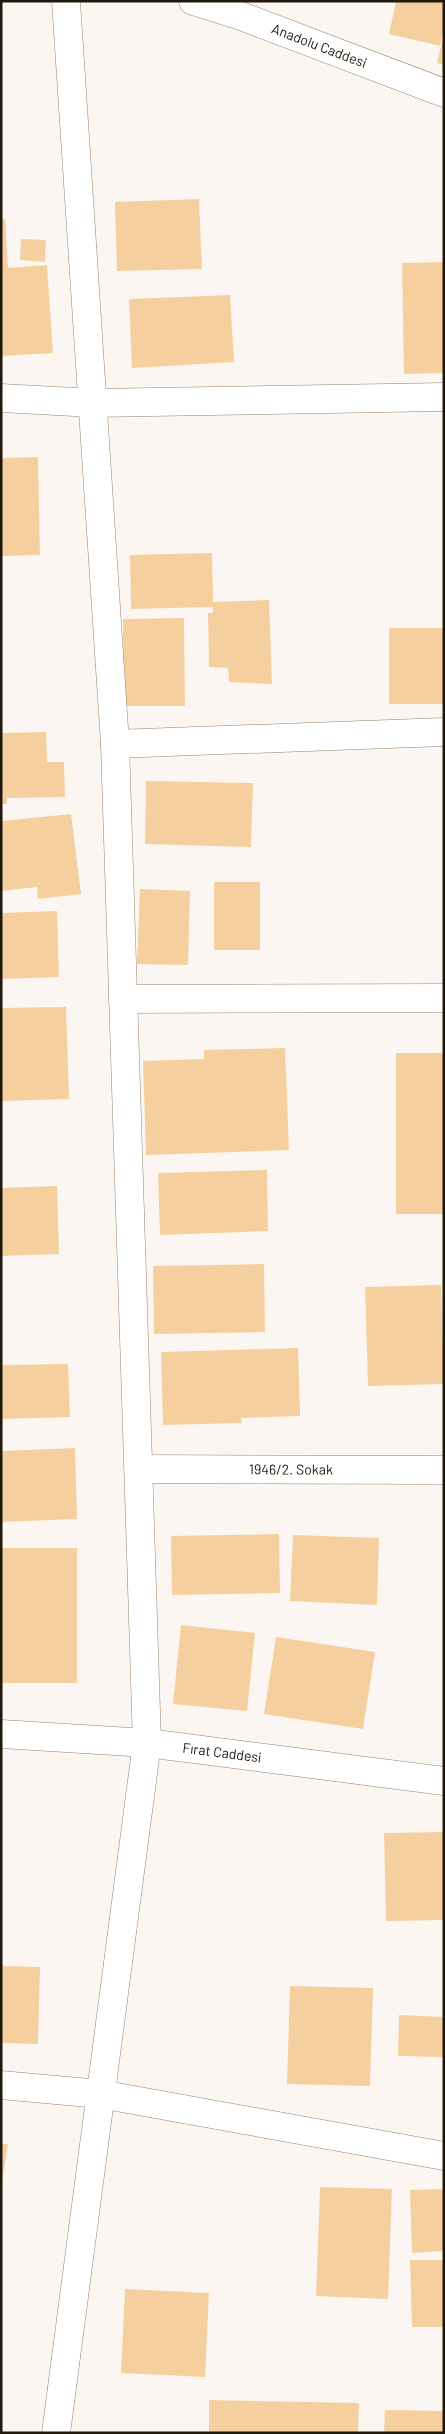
<svg xmlns="http://www.w3.org/2000/svg" width="445" height="2434" font-family="Barlow,sans-serif">
  <rect width="100%" height="100%" fill="#fbf6f1"/>
  <!-- building -->
  <path fill="#f6cf9f" d="M396 1H444V29L440 46 389 34Z
    M443 38H444V65L437 63Z
    M199 199 202 269 117 271 115 202Z
    M1 219H5L8 268 47 265 53 353 1 356Z
    M21 239 46 240 45 262 20 260Z
    M444 262V373L404 374 402 263Z
    M230 295 234 362 132 368 129 299Z
    M38 457 40 555 1 556V458Z
    M212 553 213 602 269 600 272 684 229 682 228 668 209 667 208 613H213V607L131 609 130 555Z
    M184 618 185 706H124L123 619Z
    M389 628H444V704H389Z
    M46 732 47 762H64L65 797 7 798V804H1V733Z
    M146 781 253 783 251 847 145 844Z
    M71 814 81 894 38 899 37 887 1 891V821Z
    M214 882H260V950H214Z
    M140 889 190 891 188 965 137 964Z
    M57 911 59 977 1 979V913Z
    M66 1007 69 1099 1 1101V1008Z
    M285 1048 289 1150 146 1155 143 1061 204 1059V1050Z
    M396 1053H444V1214H396Z
    M267 1170 268 1231 160 1235 158 1173Z
    M57 1186 59 1254 1 1256V1188Z
    M264 1264 265 1332 154 1334 153 1266Z
    M441 1285 444 1384 368 1386 365 1287Z
    M298 1348 300 1416 241 1418 242 1423 163 1425 161 1352Z
    M68 1364 70 1417 1 1419V1365Z
    M75 1448 77 1519 1 1522V1451Z
    M279 1534 280 1593 172 1595 171 1536Z
    M293 1535 379 1538 377 1605 290 1601Z
    M1 1548H77V1683H1Z
    M181 1625 255 1633 247 1711 173 1704Z
    M276 1637 375 1652 363 1729 264 1714Z
    M444 1832V1920L386 1921 384 1833Z
    M1 1966 40 1967 38 2044 1 2043Z
    M290 1986 373 1988 370 2086 287 2084Z
    M399 2015 444 2017V2057L398 2056Z
    M1 2144H8L2 2181H1Z
    M320 2187 392 2189 388 2299 316 2296Z
    M444 2189V2251L412 2253 410 2190Z
    M410 2260H444V2327H412Z
    M125 2289 209 2293 205 2377 121 2373Z
    M209 2400 359 2403 358 2433H209Z
    M385 2410 444 2411V2433H384Z"/>
  <g fill="none" stroke-linecap="round" stroke-linejoin="round">
    <defs>
      <g id="minor">
        <path d="M1 398 93 403 444 397"/>
        <path d="M115 744 444 732"/>
        <path d="M123 999 444 998"/>
        <path id="s1" d="M139 1469 444 1470"/>
        <path d="M1 2085 100 2094 444 2156"/>
        <path d="M56 2433 147 1743 115 744 66 1"/>
      </g>
      <g id="tertiary">
        <path id="s2" d="M193 1 241 16 444 93"/>
        <path id="s3" d="M1 1734 147 1743 444 1781"/>
      </g>
    </defs>
    <!-- minor casing -->
    <use href="#minor" stroke="#99846a" stroke-width="29"/>
    <!-- tertiary casing -->
    <use href="#tertiary" stroke="#99846a" stroke-width="29"/>
    <!-- minor -->
    <use href="#minor" stroke="#fff" stroke-width="28"/>
    <!-- tertiary -->
    <use href="#tertiary" stroke="#fff" stroke-width="28"/>
  </g>
  <g text-anchor="middle" stroke-width="5" stroke-linejoin="round" paint-order="stroke">
    <!-- street labels -->
    <g font-size="14" fill="#20180d" stroke="#fbf6f1">
      <text dy="5" stroke="none"><textPath href="#s2" startOffset="134">Anadolu Caddesi</textPath></text>
      <text dy="5" stroke="none"><textPath href="#s1" startOffset="152">1946/2. Sokak</textPath></text>
      <text dy="5" stroke="none"><textPath href="#s3" startOffset="222">Fırat Caddesi</textPath></text>
    </g>
  </g>
  <!-- border -->
  <rect width="445" height="2434" fill="none" stroke="#20180d" stroke-width="5"/>
</svg>
